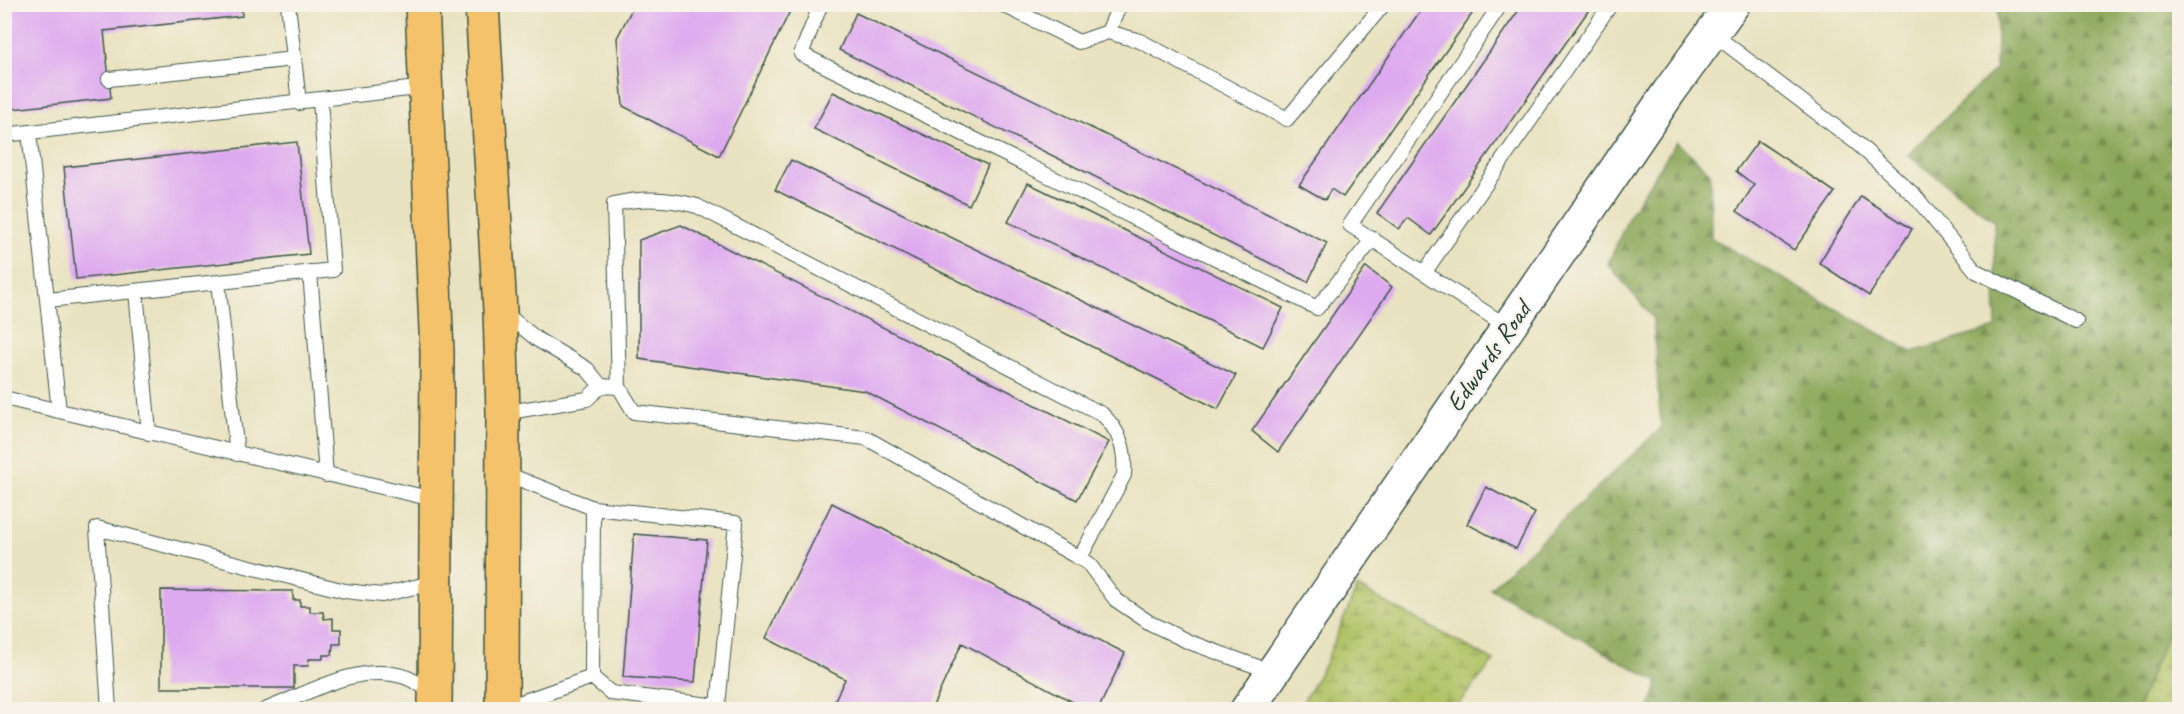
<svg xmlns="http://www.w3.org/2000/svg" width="2184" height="714" font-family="Caveat,sans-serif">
  <defs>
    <pattern id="grass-tufts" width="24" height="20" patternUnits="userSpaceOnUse" patternTransform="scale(1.5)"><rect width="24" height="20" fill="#b1c265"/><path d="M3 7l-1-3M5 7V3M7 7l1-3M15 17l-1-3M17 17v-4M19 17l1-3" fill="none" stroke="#8f9f54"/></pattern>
    <pattern id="forest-firs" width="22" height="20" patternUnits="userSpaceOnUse" patternTransform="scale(1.5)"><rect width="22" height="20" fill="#8ca85a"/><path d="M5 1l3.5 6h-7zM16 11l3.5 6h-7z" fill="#728a4b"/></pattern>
    <pattern id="wetland-marsh" width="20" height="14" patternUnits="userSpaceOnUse" patternTransform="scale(1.5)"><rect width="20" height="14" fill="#b1c265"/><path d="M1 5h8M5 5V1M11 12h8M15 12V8" fill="none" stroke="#8f9f54"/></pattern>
  </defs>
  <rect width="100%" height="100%" fill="#f7f3e8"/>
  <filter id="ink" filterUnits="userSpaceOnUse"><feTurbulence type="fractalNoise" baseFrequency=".0167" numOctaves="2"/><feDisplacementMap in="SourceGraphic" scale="12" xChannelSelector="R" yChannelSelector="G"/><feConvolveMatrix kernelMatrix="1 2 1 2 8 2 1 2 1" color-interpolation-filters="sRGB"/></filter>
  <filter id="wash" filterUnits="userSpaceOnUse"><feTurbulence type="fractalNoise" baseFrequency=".008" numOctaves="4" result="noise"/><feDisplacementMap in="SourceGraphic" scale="24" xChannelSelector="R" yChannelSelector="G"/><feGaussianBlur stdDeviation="1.35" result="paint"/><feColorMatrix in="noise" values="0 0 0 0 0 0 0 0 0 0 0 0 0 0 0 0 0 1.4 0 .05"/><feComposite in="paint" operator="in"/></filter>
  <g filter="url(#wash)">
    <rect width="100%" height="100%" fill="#e9e2c0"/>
    <!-- grass -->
    <path fill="url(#grass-tufts)" stroke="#68804c" stroke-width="1.5" d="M2179 604V709H2137Z"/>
    <!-- forest -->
    <path fill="url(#forest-firs)" stroke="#567247" stroke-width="1.5" d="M1998 5H2179V604L2137 709H1649L1658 682 1490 588 1661 428 1653 318 1608 264 1631 212 1677 141 1710 173 1711 238 1912 352 1996 328 1994 221 1908 155 1996 68Z"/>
    <!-- wetland -->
    <path fill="url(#wetland-marsh)" stroke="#68804c" stroke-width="1.5" d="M1357 587 1494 661 1454 709H1299L1325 664Z"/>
    <g id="blocks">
      <!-- building -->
      <path fill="#deaaef" d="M4 4H241L242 16 104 31 111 98 4 110Z
        M1425 4H1479L1343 197 1331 189 1325 200 1299 185Z
        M1523 4H1593L1431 235 1408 218 1399 229 1377 213Z
        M634 5H793L719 156 623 106 617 38Z
        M856 13 1327 243 1308 282 839 50Z
        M833 92 988 165 969 205 814 129Z
        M1758 141 1835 192 1794 250 1737 211 1754 185 1736 171Z
        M297 142 309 254 76 279 64 167Z
        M791 160 1236 375 1218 409 775 190Z
        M1028 183 1283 308 1263 347 1008 222Z
        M1861 196 1912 229 1869 296 1819 263Z
        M681 225 1109 442 1077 500 865 391 639 359V240Z
        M1366 267 1392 287 1278 452 1252 431Z
        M1486 487 1535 513 1516 549 1467 524Z
        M832 503 1125 653 1098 710H1088L962 643 931 710H830L845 679 766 638Z
        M634 534 707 540 695 682 623 677Z
        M161 590 293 591V600H300V606H310V612H323L324 619 333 618V629H341V644H333L332 655H323V659H309L308 666H294V688H161Z"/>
    </g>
  </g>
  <g filter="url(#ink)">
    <use href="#blocks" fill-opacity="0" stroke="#3d5649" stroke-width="1.5"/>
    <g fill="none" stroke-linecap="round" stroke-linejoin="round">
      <defs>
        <path id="service" d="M288 4 299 103
          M821 4 801 54 1317 308 1373 239
          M1001 4 1079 42 1108 32 1140 41 1287 119 1384 4
          M1501 4 1350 225 1508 327
          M1108 32 1120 4
          M1712 33 1858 144 1915 196 1976 271 2076 321
          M109 79 294 59
          M29 132 59 411
          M4 135 426 87
          M310 272 326 475
          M1424 273 1611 4
          M218 282 237 454
          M136 291 149 433
          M48 300 333 270 320 101
          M503 312 538 340 587 369 601 386
          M619 387 614 204C642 197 668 198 697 206L1102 414C1120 431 1126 450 1124 475L1080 558
          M4 398 437 500
          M503 413 587 399 601 386 619 387 634 412 866 438 1088 563 1116 600 1150 623 1189 642 1272 672
          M504 473 593 508
          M593 508 736 523 718 706 611 693 592 677Z
          M502 709 592 677
          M1032 709 1034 710
          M109 710 97 528 345 591 382 595 435 582
          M265 710C307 694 357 663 402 676 413 679 425 688 435 693"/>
        <path id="tertiary" d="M1247 710 1669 92 1733 4"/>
        <path id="trunk" d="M422 4 437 353 435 710
          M482 4 500 310 503 413 502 710"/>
      </defs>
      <!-- service casing -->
      <use href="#service" stroke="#3d5649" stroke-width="16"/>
      <!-- tertiary casing -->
      <use href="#tertiary" stroke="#3d5649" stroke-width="36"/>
      <!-- trunk casing -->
      <use href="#trunk" stroke="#3d5649" stroke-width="36"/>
      <!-- service -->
      <use href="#service" stroke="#fff" stroke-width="14"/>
      <!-- tertiary -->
      <use href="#tertiary" stroke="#fff" stroke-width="33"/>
      <!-- trunk -->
      <use href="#trunk" stroke="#f3c26a" stroke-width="33"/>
    </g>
  </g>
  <g text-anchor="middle" stroke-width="4.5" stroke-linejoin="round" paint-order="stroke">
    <!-- street labels -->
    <g font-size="26" fill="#1f3d34" stroke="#f7f3e8">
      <text transform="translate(1488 356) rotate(-55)" y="9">Edwards Road</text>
    </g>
  </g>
  <!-- margin -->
  <rect width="2184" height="714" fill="none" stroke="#f7f3e8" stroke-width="24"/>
</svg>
